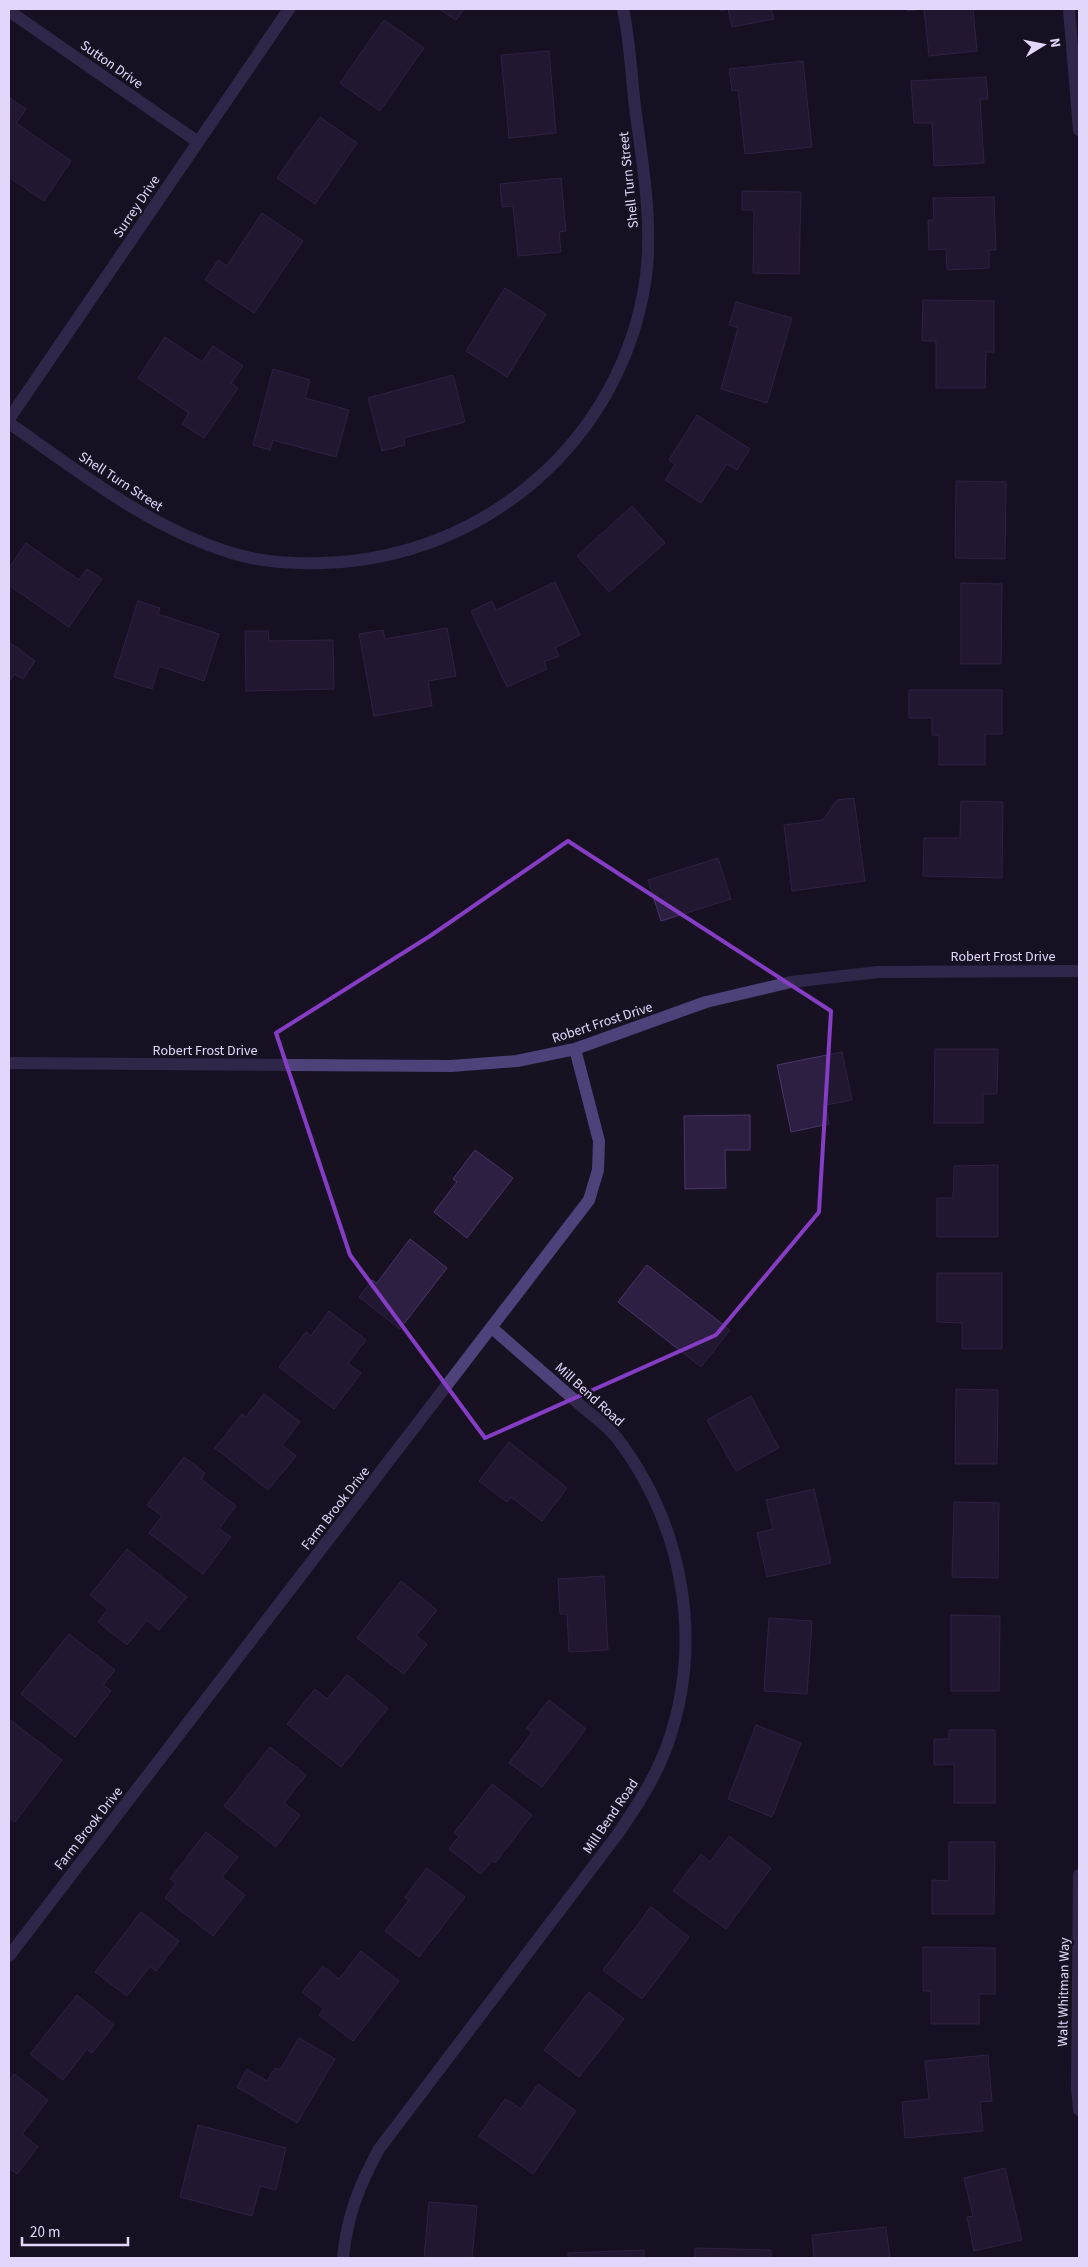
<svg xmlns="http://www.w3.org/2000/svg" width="1088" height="2267" font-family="'Source Sans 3',sans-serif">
  <rect width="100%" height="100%" fill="#171122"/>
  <!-- building -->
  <path fill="#2d1f41" stroke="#49346a" d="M439 9H464L456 20Z
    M721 9H771L774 19 732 27 728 9 721 11Z
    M907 9H973L977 51 929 56 924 9 907 11Z
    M384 20 424 48 380 111 340 83Z
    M549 51 556 133 509 138 501 55Z
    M803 61 812 147 745 154 738 90 732 91 729 69Z
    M986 77 988 99H980L984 163 934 166 932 123H914L911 81Z
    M10 98 26 109 16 123 71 161 44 201 9 177Z
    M320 117 357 143 315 204 277 178Z
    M561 178 566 231 559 232 561 252 518 256 513 206 502 207 500 184Z
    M742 191 801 192 799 274 753 273 754 210H742Z
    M994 197 996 250H989V268L947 270 946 249 929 250 928 220H934L933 198Z
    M262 213 303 241 254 313 205 280 218 260 227 266Z
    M505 288 546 314 507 377 466 351Z
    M923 300 994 301V352H986L985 388H936V341H922Z
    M736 302 792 318 767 403 721 389 738 328 729 325Z
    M165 337 202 362 213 346 243 366 231 383 238 388 204 438 182 424 189 413 138 378Z
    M273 369 310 380 305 398 349 410 336 457 273 440 270 450 253 445Z
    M453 375 465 422 404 438 405 445 382 451 368 398Z
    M697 415 750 449 737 470 727 464 701 503 665 480 675 464 669 460Z
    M956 481 1006 482 1005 559 955 558Z
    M632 506 665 543 609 592 577 556Z
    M26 543 79 580 87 569 102 579 69 627 9 585V568Z
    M555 582 580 635 555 648 559 656 544 662 547 669 507 687 471 611 492 601 496 610Z
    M961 583 1002 584 1001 664H961Z
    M138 601 160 608 158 614 219 634 204 681 159 666 152 689 114 677Z
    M447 628 456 676 428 681 432 706 374 716 359 634 383 630 385 639Z
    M245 631H268L269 641 333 640 334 689 246 691Z
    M9 642 35 661 23 679 14 674 9 682Z
    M909 690H1002V734H985V765H939V735H932V718H909Z
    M854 798 865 881 792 891 784 825 823 820 837 800Z
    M961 801 1003 802 1002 878 923 876 924 838H960Z
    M718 858 731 899 661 921 648 880Z
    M935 1049H998L997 1094H983V1123H934Z
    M842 1052 852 1100 826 1105 829 1124 791 1132 777 1065Z
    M750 1115V1150H725L726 1188 685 1189 684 1116Z
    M475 1150 513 1178 467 1238 434 1212 457 1182 453 1179Z
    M998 1165V1237H937V1198H953L954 1166Z
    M410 1239 447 1268 400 1329 359 1297 372 1280 377 1283Z
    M647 1265 730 1330 701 1367 618 1302Z
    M937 1273H1002V1349H962V1323L937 1322Z
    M329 1311 366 1340 348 1363 361 1373 334 1409 279 1367 306 1332 311 1336Z
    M956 1389 998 1390 997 1464H955Z
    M264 1394 300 1422 282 1445 296 1456 268 1490 215 1448 242 1414 246 1417Z
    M751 1396 779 1448 736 1471 707 1420Z
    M509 1442 567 1488 542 1521 511 1497 507 1502 479 1481Z
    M184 1457 205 1473 201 1479 236 1506 219 1529 231 1537 203 1574 149 1533 162 1516 147 1505Z
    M814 1489 831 1563 767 1577 757 1533 773 1529 766 1500Z
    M954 1502 999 1503 998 1578 952 1577Z
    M127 1549 187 1597 159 1630 147 1620 127 1645 98 1622 108 1609 90 1595Z
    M604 1576 608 1650 569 1652 567 1614H560L558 1579Z
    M401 1581 437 1610 416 1636 427 1644 404 1674 357 1638Z
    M951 1615 1000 1616 999 1691H951Z
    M769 1618 812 1621 807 1694 764 1691Z
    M69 1634 115 1670 103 1685 111 1691 75 1737 21 1694Z
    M347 1675 388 1708 341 1767 287 1724 315 1689 327 1699Z
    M549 1700 586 1729 542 1787 509 1763 532 1732 527 1728Z
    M9 1719 62 1760 15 1822 9 1818Z
    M756 1725 801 1743 772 1817 728 1799Z
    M949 1730H995V1803H954V1764L934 1765V1739H949Z
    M270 1747 306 1775 284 1803 300 1815 276 1847 224 1806Z
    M492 1784 532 1815 495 1863 492 1860 481 1874 449 1849 459 1836 454 1833Z
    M206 1832 238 1857 222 1877 245 1895 213 1936 165 1898 176 1883 170 1879Z
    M729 1836 771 1868 726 1929 673 1891 701 1854 710 1862Z
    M949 1842H995L994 1914H932V1880L949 1881Z
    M427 1868 465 1897 419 1957 385 1931 409 1900 405 1897Z
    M651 1907 689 1937 642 1999 603 1970Z
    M141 1912 179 1941 156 1971 150 1966 127 1996 95 1972Z
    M923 1947 995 1948V1994H979V2024H931V1991H923Z
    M361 1951 399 1981 353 2041 319 2015 324 2009 302 1992 323 1966 339 1979Z
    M589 1992 624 2019 579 2077 544 2050Z
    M77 1995 114 2025 92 2053 87 2049 63 2080 30 2054Z
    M299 2038 335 2059 297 2123 237 2087 247 2069 267 2081 275 2068 280 2070Z
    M988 2055 992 2101 980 2102 983 2131 905 2138 902 2102 929 2099 925 2061Z
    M14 2074 48 2100 22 2134 38 2147 17 2174 9 2168V2081Z
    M538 2084 576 2111 533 2174 479 2136 505 2099 521 2109Z
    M198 2125 286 2148 276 2190 260 2186 252 2216 180 2197Z
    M1005 2168 1022 2240 974 2251 967 2217 973 2216 964 2178Z
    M429 2202 477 2206 472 2258H424Z
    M886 2227 890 2258H814L812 2235Z
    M695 2248 771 2250V2258H695Z
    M644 2250V2258H568V2253Z"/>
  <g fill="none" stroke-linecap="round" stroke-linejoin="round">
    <!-- minor -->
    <path stroke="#4f427b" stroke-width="12" d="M1069 9 1079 130
      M9 11 198 142
      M9 419 289 9
      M9 423C81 473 150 529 235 554 263 562 294 564 322 563 485 559 624 439 646 276 653 219 642 162 635 107 631 74 630 40 623 9
      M9 1063 451 1066 517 1061 575 1049 706 1002 791 982 878 972 1079 971
      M1079 1875 1077 2088 1079 2110
      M9 1956 589 1200 598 1170 599 1141 575 1049
      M343 2258C347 2216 359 2186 379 2149L617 1835C637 1806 656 1777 668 1743 704 1639 683 1525 617 1438 607 1425 590 1414 578 1403 549 1378 521 1353 492 1328"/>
  </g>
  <!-- marked area -->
  <path d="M0 0H1088V2267H0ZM568 841 831 1011 819 1212 716 1335 485 1438 350 1255 276 1033 430 936Z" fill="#171122" fill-opacity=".55" fill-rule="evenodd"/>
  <path fill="none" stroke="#853dc5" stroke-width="4" stroke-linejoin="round" d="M568 841 831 1011 819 1212 716 1335 485 1438 350 1255 276 1033 430 936Z"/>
  <g text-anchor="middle" stroke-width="5" stroke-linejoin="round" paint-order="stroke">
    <!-- street labels -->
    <g font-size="14" fill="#e2d7fa" stroke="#171122">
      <text transform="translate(112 64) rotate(35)" y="5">Sutton Drive</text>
      <text transform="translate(628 180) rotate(-96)" y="5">Shell Turn Street</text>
      <text transform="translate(136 206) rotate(-56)" y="5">Surrey Drive</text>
      <text transform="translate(121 481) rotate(33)" y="5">Shell Turn Street</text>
      <text x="1003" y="961">Robert Frost Drive</text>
      <text transform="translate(602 1022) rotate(-18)" y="5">Robert Frost Drive</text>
      <text x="205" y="1055">Robert Frost Drive</text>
      <text transform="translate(590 1394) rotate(42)" y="5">Mill Bend Road</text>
      <text transform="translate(335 1508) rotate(-52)" y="5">Farm Brook Drive</text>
      <text transform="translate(610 1816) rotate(-56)" y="5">Mill Bend Road</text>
      <text transform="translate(88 1828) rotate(-52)" y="5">Farm Brook Drive</text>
      <text transform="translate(1063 1992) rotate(-89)" y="5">Walt Whitman Way</text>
    </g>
  </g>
  <!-- border -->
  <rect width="1088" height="2267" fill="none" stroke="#e2d7fa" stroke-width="20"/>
  <!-- north arrow -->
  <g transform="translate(1043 45) rotate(80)" stroke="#171122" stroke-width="4" paint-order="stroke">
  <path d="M0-4L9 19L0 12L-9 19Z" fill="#e2d7fa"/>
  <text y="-8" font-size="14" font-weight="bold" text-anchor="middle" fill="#e2d7fa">N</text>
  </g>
  <!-- scale -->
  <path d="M22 2237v8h106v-8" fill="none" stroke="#e2d7fa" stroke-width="2.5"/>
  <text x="30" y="2237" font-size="15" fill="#e2d7fa" stroke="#171122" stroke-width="4" paint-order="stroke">20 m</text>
</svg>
